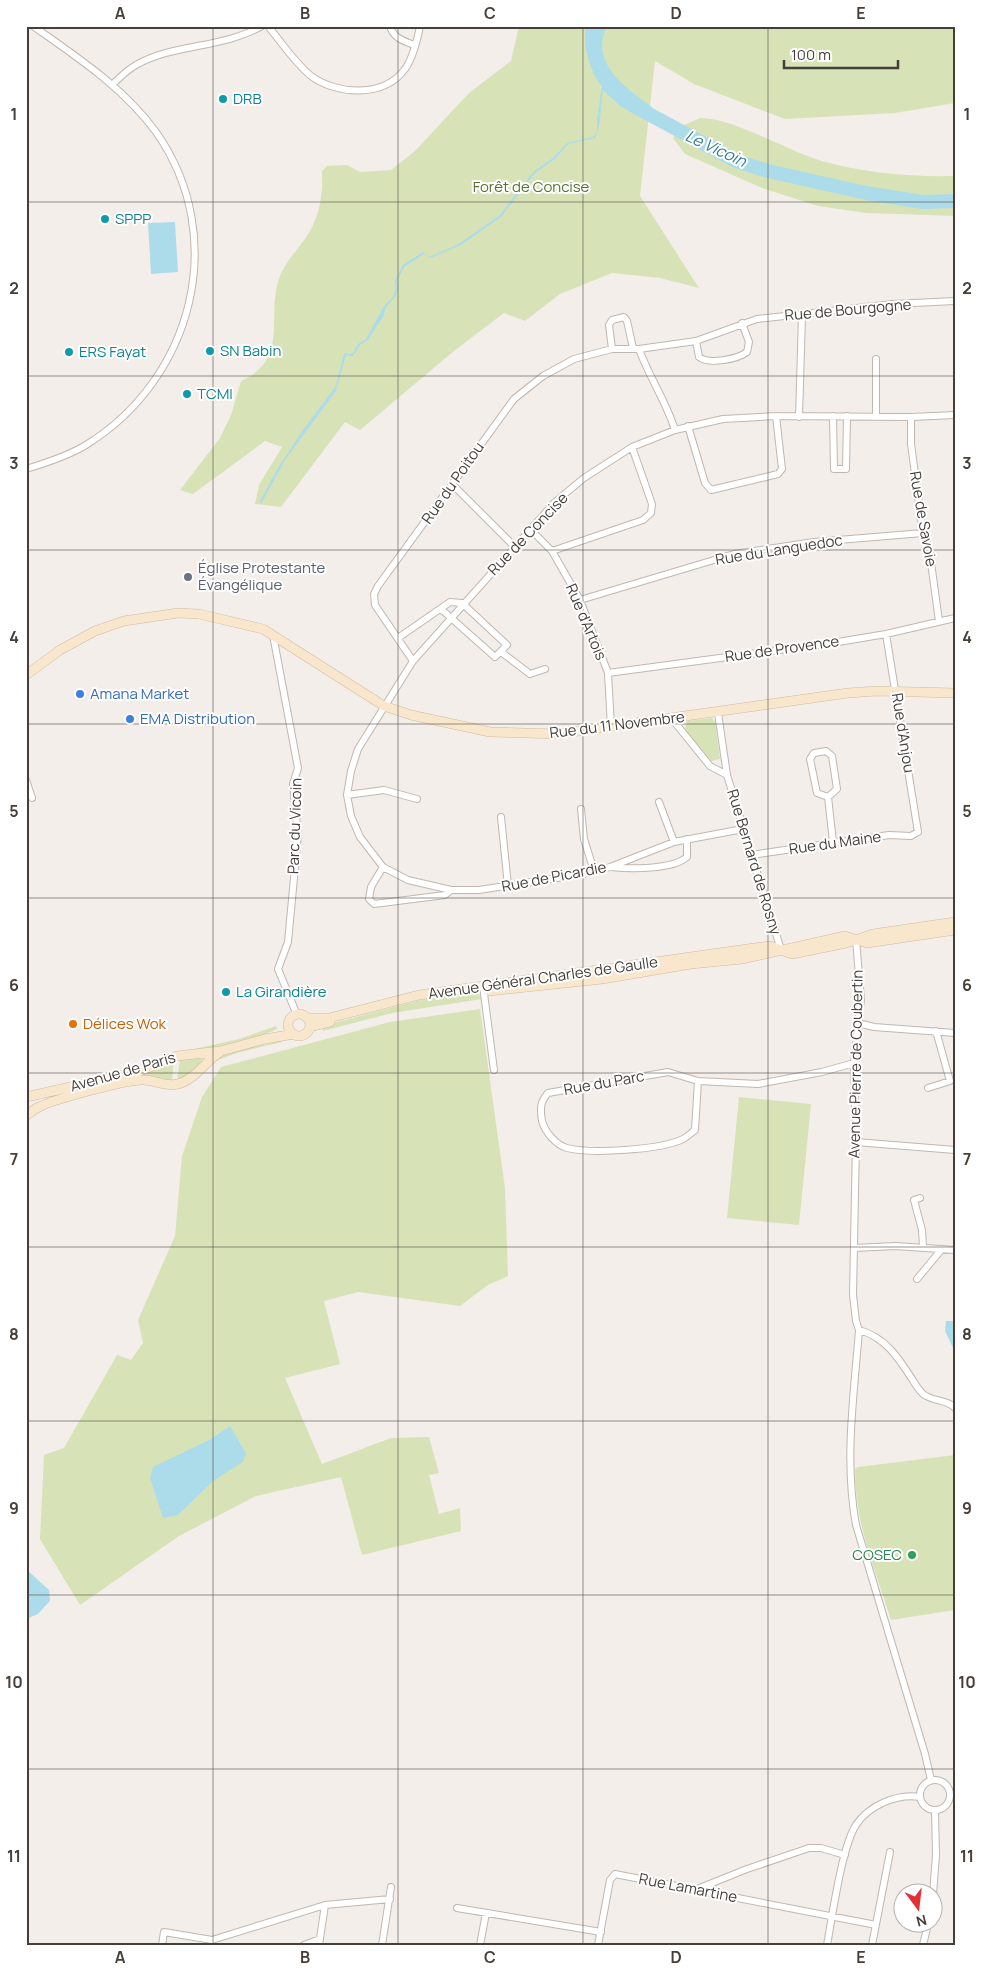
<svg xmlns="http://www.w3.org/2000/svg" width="981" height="1971" font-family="Manrope,sans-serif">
  <rect width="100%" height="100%" fill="#f3eeea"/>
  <!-- green -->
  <path fill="#d7e3b7" d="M519 26H955V103L895 113 785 119 694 84 655 61 640 196 699 288 660 278 612 273 560 294 525 321 504 313 454 351 360 430 345 422 281 507 255 504 259 485 282 447 265 441 193 494 180 490 220 438 231 415 241 381C291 359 265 314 280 276 287 258 304 244 312 227 321 210 323 189 322 171L327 166 347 165 360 172 391 170 415 151 469 93 511 61Z
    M700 118C735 118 786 151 822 161 864 173 911 177 955 176V216L866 213 818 206 762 188 685 154 673 138 682 126Z
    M712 718 715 722 720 759 711 761 685 730 687 721Z
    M471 993 479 994 482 999 392 1013 323 1031 322 1026 420 1000Z
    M480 1009 505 1188 508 1276 488 1285 460 1306 358 1292 324 1301 340 1364 285 1378 322 1464 391 1438 429 1437 439 1473 429 1475 439 1514 460 1508 461 1531 362 1555 341 1477 256 1496 179 1536 80 1605 40 1539 44 1455 64 1448 117 1355 131 1360 143 1343 138 1320 175 1236 182 1156 202 1097 221 1067 390 1022Z
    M276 1026 277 1029C247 1043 214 1048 181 1052L239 1039Z
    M281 1040 282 1042C260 1048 231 1052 211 1064 199 1072 194 1086 178 1089V1086L222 1055 263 1043 264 1045Z
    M210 1055 201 1061 192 1073 177 1081 180 1058Z
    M174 1059 172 1082 138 1077 136 1075Z
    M739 1097 811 1104 799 1225 727 1218Z
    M955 1455V1610L891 1620C875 1568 855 1525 855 1469L858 1467Z"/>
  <!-- water -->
  <path fill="#acdcea" d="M586 26H607C589 64 626 88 652 107L645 119 620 106 603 90C600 105 602 126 595 138L568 144 555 159 535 173 501 217 461 245 430 258 424 254 404 267 397 281 398 290 395 297 386 307 384 315 368 340 360 345 353 356 346 355 336 391 285 460 261 504 260 501 278 468 303 430 336 386 344 353 352 354 358 344 366 339 384 306 393 297 396 288 395 281 403 265 423 252 429 257 457 245 500 215 533 172 553 158 567 143 593 137 597 132V118L602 87C589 69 583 49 586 26Z
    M175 222 178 272 151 274 148 223Z
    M946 1321H955V1352L945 1331Z
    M230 1426 246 1453 243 1462 213 1481 178 1515 163 1518 150 1478 153 1467 209 1440Z
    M26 1569 49 1590 50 1601 38 1614 26 1619Z"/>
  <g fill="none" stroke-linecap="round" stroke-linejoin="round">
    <!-- river -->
    <path stroke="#acdcea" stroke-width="14" d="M632 105 736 161 768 171 866 193 923 202 955 201"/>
    <defs>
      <path id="street" d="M268 26C281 42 295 63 311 76 337 95 384 98 405 69 412 60 418 38 420 26
        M390 26C393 38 404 41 414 45
        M112 85C119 78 127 70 136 65 175 43 221 49 262 26
        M742 323 749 342 747 352C738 359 709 365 699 357L696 341 757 319 893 304 955 301
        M612 349 609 325 612 320 624 317 627 321 633 348
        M639 349C649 377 666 401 675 430
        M876 359V416
        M833 416 834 469H846L847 416
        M799 417 802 315
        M911 417V444L923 533 929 548 939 621
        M688 426 705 483 711 490 778 474 782 469 776 416
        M26 469C46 463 68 456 86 445 193 379 230 237 156 132 124 88 77 57 33 26
        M453 485 515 547
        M530 529 552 551 580 600 608 673 611 727
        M552 551 643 520 651 513 652 504 632 447
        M580 600 734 554 814 542 923 533
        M273 635 298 768 293 784 298 835 288 942 278 969 297 1015
        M398 638 450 602 462 603 507 645 495 657 441 609
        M501 652 530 674 545 669
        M413 661 375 605 374 594 378 586 514 399 543 376 574 359 612 349H639L696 341
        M608 673 832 643 886 634 955 618
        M718 713 727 775 781 950
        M672 719 710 766 727 775
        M826 751 832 756 837 789 828 797 817 793 810 759 814 753Z
        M26 780 32 798
        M347 795 384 790 417 799
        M828 797 833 842
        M659 802 674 842
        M581 809 584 839 594 871
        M501 817 508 886
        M743 829 674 842 610 867 584 874 479 890H451L408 880 383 867 360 837 351 816 347 795 351 771 358 749 413 661 555 502 584 478 632 447 675 430 723 419 776 416 911 417 955 415
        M751 855 889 835 911 836 918 832 886 634
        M383 867 371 887 369 899 374 904 445 895 451 890
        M611 867C630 869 672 870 687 857V839
        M856 940 861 999 854 1063 856 1142 853 1295 856 1321 859 1330C854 1395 844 1460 856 1525L925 1754 931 1780
        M483 986 494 1070
        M858 1023 874 1027 955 1033
        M698 1081 695 1130C691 1133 687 1137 683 1139 661 1150 590 1154 567 1148 556 1145 545 1132 542 1121 540 1109 540 1102 548 1093L668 1072 698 1081 758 1084 822 1072 854 1063
        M928 1088 950 1081 936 1031
        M856 1142 955 1150
        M920 1198 914 1200 922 1230 923 1247
        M854 1248 895 1246 955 1250
        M917 1279 942 1249
        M859 1330C885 1337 898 1357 912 1379 915 1384 919 1390 923 1394 933 1402 947 1399 955 1408
        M920 1795a15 15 0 1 1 30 0a15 15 0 1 1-30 0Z
        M697 1889 747 1869 809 1848H821L845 1855
        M933 1894 936 1855 935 1811
        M457 1908 601 1932
        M162 1945 164 1932 212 1940 325 1905 390 1899
        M304 1945 320 1939
        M319 1945 325 1905
        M382 1945 391 1887
        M480 1945 486 1913
        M598 1945 610 1880 615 1874 876 1925
        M827 1945C832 1918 842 1846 856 1825 868 1806 897 1793 920 1797
        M872 1945 890 1852
        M923 1945 928 1924"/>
      <path id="secondary" d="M26 675 60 650 95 631 124 621 178 613 199 614 263 629 384 706 411 715 490 732 557 734 848 693 877 691 955 693
        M489 991 602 979 691 964 742 959 845 936 867 943 955 930
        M288 1025a11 11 0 1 1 22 0a11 11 0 1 1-22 0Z
        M307 1018H329L419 995 762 947 770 946 792 954 846 943 873 934 955 922
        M310 1027 330 1022
        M26 1097 137 1072 177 1056 221 1051 265 1039 294 1034
        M26 1116C30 1113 34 1109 39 1107 52 1100 128 1079 143 1080 156 1080 168 1088 181 1083 196 1078 206 1061 220 1052"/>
    </defs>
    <!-- street casing -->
    <use href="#street" stroke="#c1b7b0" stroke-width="8"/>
    <!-- secondary casing -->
    <use href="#secondary" stroke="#d1bba0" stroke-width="10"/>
    <!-- street -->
    <use href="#street" stroke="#fff" stroke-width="6"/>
    <!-- secondary -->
    <use href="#secondary" stroke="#f9e7cd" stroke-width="9"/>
  </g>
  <!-- grid -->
  <path fill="none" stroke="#463e38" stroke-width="1" stroke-opacity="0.55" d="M213 26V1945M398 26V1945M583 26V1945M768 26V1945M26 202H955M26 376H955M26 550H955M26 724H955M26 898H955M26 1073H955M26 1247H955M26 1421H955M26 1595H955M26 1769H955"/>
  <!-- markers -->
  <g fill="#0f9aa8" stroke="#fff" stroke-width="2">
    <circle cx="223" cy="99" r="5"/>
    <circle cx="105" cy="219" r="5"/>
    <circle cx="210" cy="351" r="5"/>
    <circle cx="69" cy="352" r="5"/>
    <circle cx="187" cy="394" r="5"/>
    <circle cx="226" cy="992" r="5"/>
  </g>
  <circle fill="#6b7280" stroke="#fff" stroke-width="2" cx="188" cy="577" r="5"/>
  <g fill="#3f7fe0" stroke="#fff" stroke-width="2">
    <circle cx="80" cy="694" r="5"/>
    <circle cx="130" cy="719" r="5"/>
  </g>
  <circle fill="#e8710a" stroke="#fff" stroke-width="2" cx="73" cy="1024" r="5"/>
  <circle fill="#2e9e5b" stroke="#fff" stroke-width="2" cx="912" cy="1555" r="5"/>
  <g text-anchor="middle" stroke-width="4" stroke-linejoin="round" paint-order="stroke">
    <!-- culture labels -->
    <g font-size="15" fill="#0d838f" stroke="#fff" text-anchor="start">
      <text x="233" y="104">DRB</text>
      <text x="115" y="224">SPPP</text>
      <text x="220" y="356">SN Babin</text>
      <text x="79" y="357">ERS Fayat</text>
      <text x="197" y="399">TCMI</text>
      <text x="236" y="997">La Girandière</text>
    </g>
    <!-- park labels -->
    <g font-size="15" fill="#567331" stroke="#fff">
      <text x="531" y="192">Forêt de Concise</text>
    </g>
    <!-- street labels -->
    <g font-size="15" fill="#463e38" stroke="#fff">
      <text transform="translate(848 310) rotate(-5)" y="5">Rue de Bourgogne</text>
      <text transform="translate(453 483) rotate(-55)" y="5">Rue du Poitou</text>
      <text transform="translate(923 519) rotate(80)" y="5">Rue de Savoie</text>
      <text transform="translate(528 534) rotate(-46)" y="5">Rue de Concise</text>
      <text transform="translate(779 550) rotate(-9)" y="5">Rue du Languedoc</text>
      <text transform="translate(586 622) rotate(67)" y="5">Rue d'Artois</text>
      <text transform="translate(782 649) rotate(-8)" y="5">Rue de Provence</text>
      <text transform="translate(617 725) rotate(-7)" y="5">Rue du 11 Novembre</text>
      <text transform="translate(903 733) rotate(81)" y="5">Rue d'Anjou</text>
      <text transform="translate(295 826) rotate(-88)" y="5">Parc du Vicoin</text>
      <text transform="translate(835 843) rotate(-8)" y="5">Rue du Maine</text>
      <text transform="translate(754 862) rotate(73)" y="5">Rue Bernard de Rosny</text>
      <text transform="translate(554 877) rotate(-11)" y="5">Rue de Picardie</text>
      <text transform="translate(543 978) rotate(-8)" y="5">Avenue Général Charles de Gaulle</text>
      <text transform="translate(856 1064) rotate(-89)" y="5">Avenue Pierre de Coubertin</text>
      <text transform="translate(123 1072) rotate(-16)" y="5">Avenue de Paris</text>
      <text transform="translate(604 1083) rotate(-10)" y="5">Rue du Parc</text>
      <text transform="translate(688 1888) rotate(11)" y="5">Rue Lamartine</text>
    </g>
    <!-- worship labels -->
    <g font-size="15" fill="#5b616d" stroke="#fff" text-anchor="start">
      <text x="198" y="573">Église Protestante<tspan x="198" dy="17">Évangélique</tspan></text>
    </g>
    <!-- shop labels -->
    <g font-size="15" fill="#366cbe" stroke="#fff" text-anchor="start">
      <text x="90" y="699">Amana Market</text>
      <text x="140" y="724">EMA Distribution</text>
    </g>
    <!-- food labels -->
    <g font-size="15" fill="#c56008" stroke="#fff" text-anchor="start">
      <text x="83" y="1029">Délices Wok</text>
    </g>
    <!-- leisure labels -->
    <g font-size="15" fill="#27864d" stroke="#fff" text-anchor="end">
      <text x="902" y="1560">COSEC</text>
    </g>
    <!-- water labels -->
    <g font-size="16" font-style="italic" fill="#367b91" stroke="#fff">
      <text transform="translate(716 148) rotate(25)" y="6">Le Vicoin</text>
    </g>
  </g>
  <!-- border -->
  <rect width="981" height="1971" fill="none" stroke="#ffffff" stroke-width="55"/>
  <!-- north arrow -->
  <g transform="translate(918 1908) rotate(165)"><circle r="24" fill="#ffffff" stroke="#b5b2af"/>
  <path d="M0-4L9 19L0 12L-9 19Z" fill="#e52f35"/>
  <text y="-8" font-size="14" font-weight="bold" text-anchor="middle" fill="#463e38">N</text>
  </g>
  <!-- scale -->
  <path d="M784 60v8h114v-8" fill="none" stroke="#463e38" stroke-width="2.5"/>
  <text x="791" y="60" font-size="15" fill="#463e38" stroke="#ffffff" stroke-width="4" paint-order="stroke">100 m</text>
  <rect x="28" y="28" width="926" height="1916" fill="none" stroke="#463e38" stroke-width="2"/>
  <g font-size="16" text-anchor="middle" font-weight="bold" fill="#463e38">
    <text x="120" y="19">A</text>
    <text x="305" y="19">B</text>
    <text x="490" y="19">C</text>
    <text x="676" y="19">D</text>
    <text x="861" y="19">E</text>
    <text x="14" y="120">1</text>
    <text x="967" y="120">1</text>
    <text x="14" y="294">2</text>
    <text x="967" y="294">2</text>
    <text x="14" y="469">3</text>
    <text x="967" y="469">3</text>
    <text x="14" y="643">4</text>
    <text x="967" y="643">4</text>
    <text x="14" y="817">5</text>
    <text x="967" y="817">5</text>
    <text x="14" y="991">6</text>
    <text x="967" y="991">6</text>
    <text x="14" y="1165">7</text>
    <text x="967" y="1165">7</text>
    <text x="14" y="1340">8</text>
    <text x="967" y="1340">8</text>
    <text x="14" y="1514">9</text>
    <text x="967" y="1514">9</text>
    <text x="14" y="1688">10</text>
    <text x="967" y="1688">10</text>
    <text x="14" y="1862">11</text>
    <text x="967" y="1862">11</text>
    <text x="120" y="1963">A</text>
    <text x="305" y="1963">B</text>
    <text x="490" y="1963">C</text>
    <text x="676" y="1963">D</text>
    <text x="861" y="1963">E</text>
  </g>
</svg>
